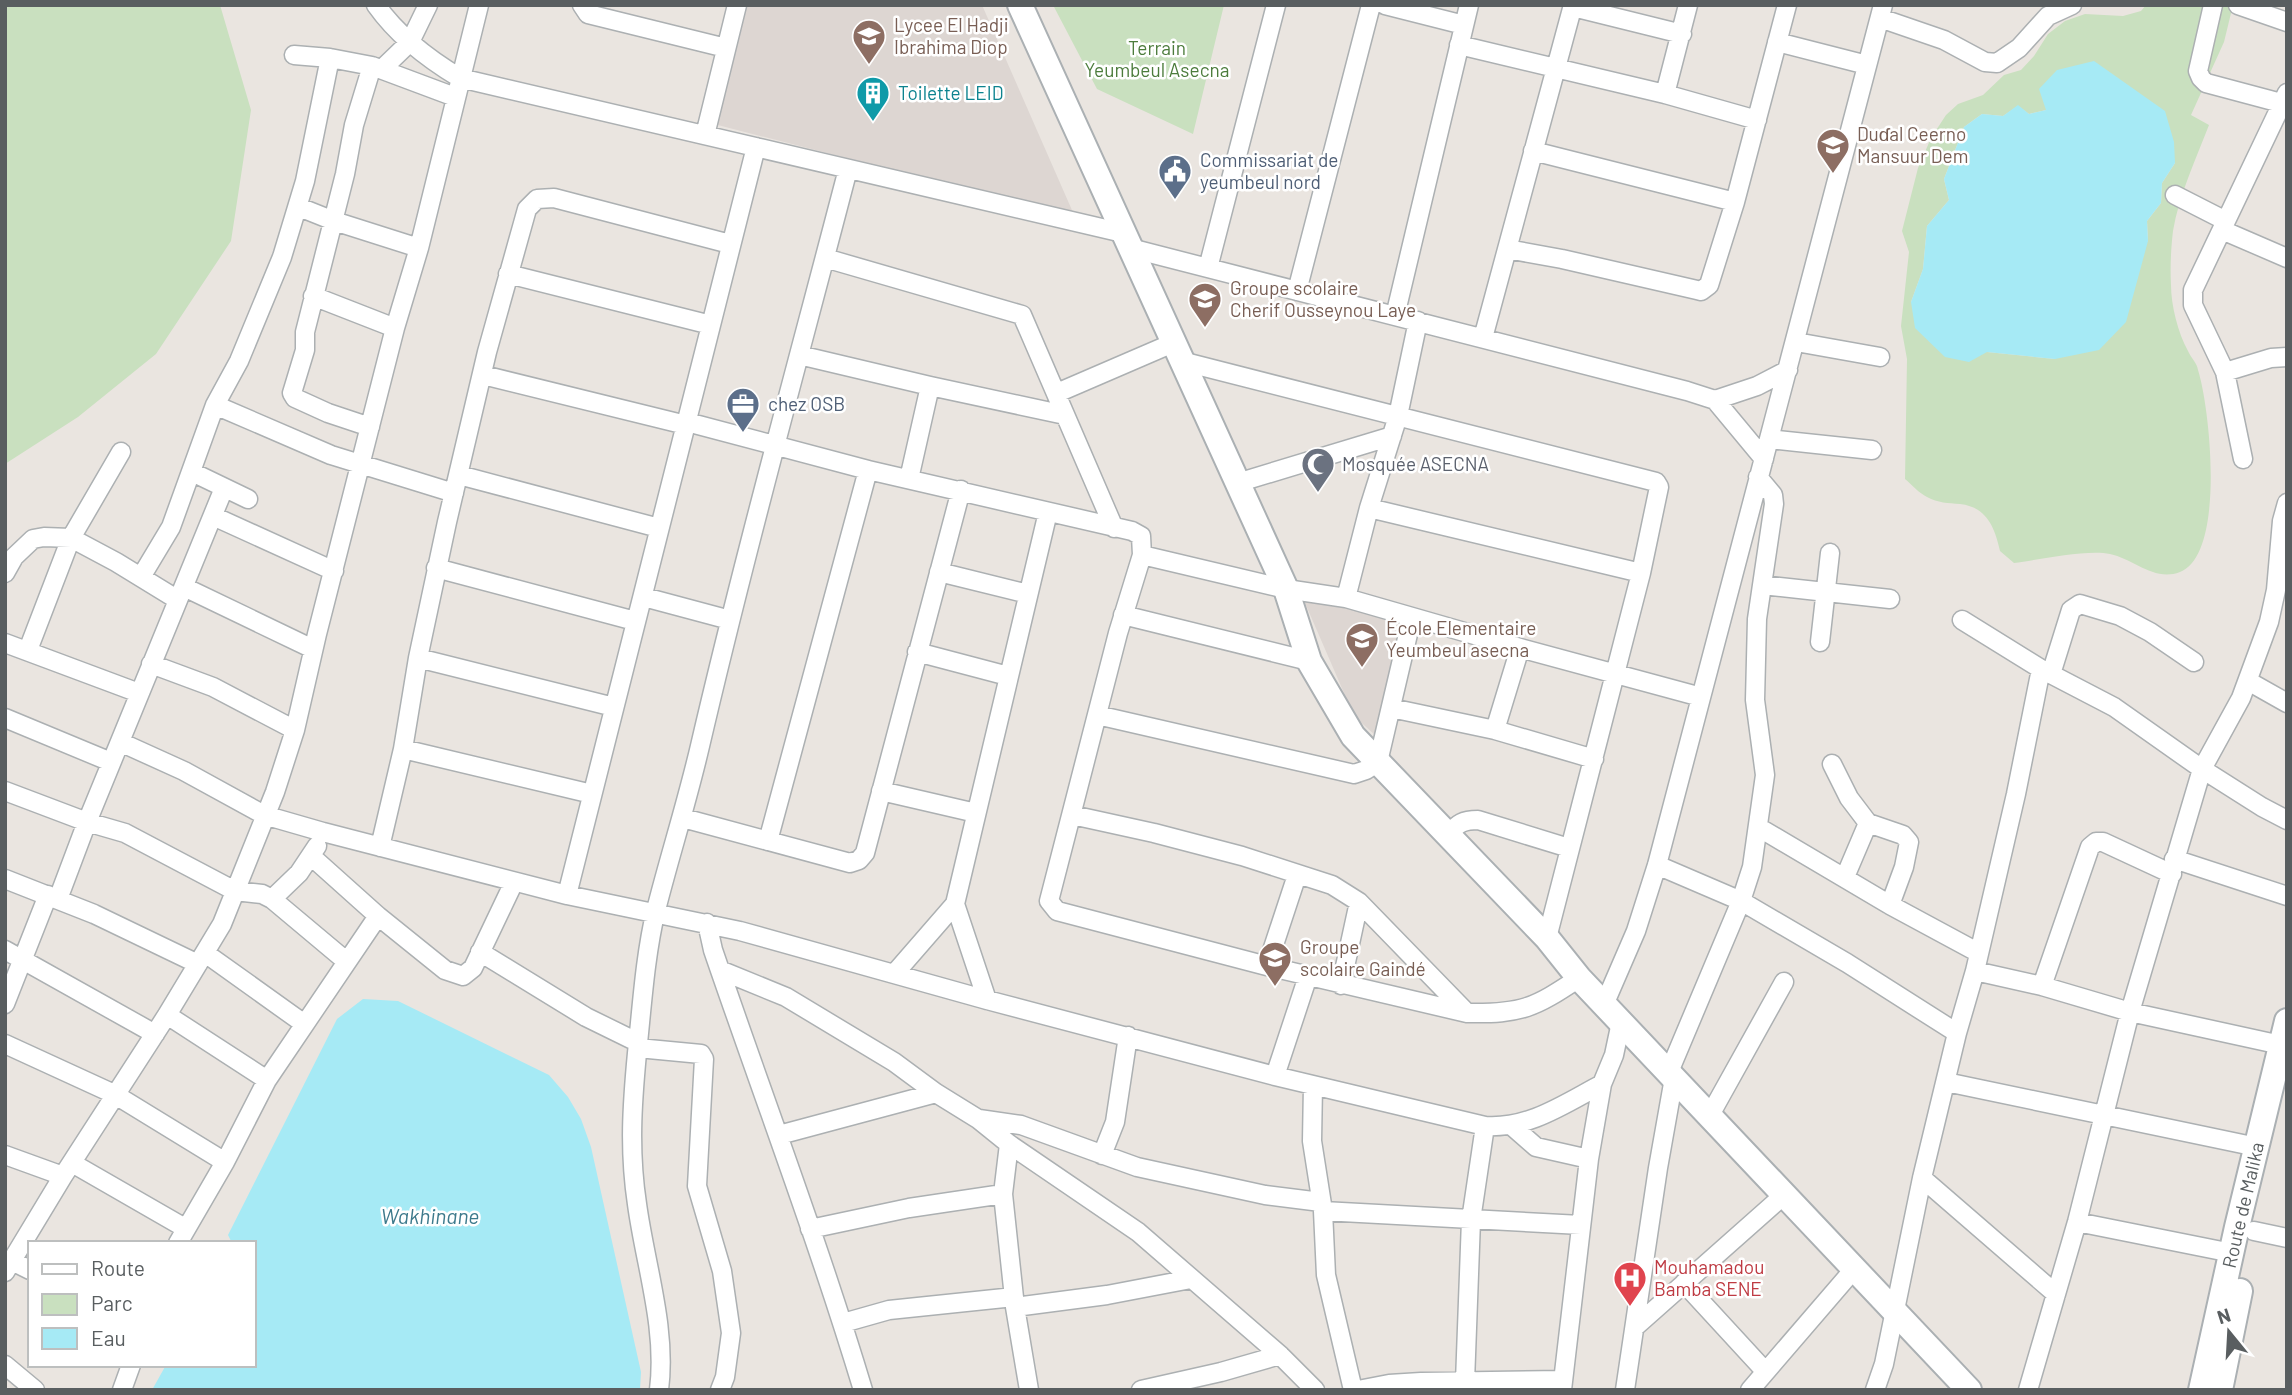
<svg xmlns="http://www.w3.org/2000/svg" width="2292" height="1395" font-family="Barlow,sans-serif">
  <rect width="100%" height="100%" fill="#eae5e0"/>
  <!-- education -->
  <path fill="#ddd6d2" d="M744 5H982L1075 217 714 124Z
    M1302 596 1402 622 1375 735 1354 716Z"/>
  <!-- green -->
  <path fill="#c9e0bf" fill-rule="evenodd" d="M5 5H220L251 110 231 241 156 354 78 417 5 464Z
    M1053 5H1224L1193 134 1097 89Z
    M2146 5H2233L2224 42 2191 115 2209 125C2196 159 2179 195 2173 231 2171 248 2170 267 2171 285 2171 305 2178 333 2188 351 2191 358 2197 363 2198 370 2210 408 2226 554 2180 572 2154 582 2134 559 2110 554 2087 549 2039 560 2014 563L2000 551C1995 528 1987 507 1960 504 1948 503 1938 503 1927 497 1919 493 1912 485 1905 479L1907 359 1901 326 1909 252 1902 231 1918 168 1931 138 1946 115 1958 104 1983 95 2004 75 2021 70 2034 56 2048 34 2065 21 2085 14 2123 16 2141 11ZM2018 106 2029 114 2046 110 2175 163 2162 183 2161 203 2147 221 2148 241 2055 359 1987 352 1911 302 1923 269 1927 226 1949 200 1944 179 1964 127 1982 114 2003 116Z"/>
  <!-- water -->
  <path fill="#a6eaf5" d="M2094 61 2165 111 2174 142 2175 163 2162 183 2161 203 2147 221 2148 241 2126 322 2099 350 2055 359 1987 352 1969 362 1945 357 1915 328 1911 302 1923 269 1927 226 1949 200 1944 179 1964 127 1982 114 2003 116 2018 105 2029 114 2046 110 2039 89 2057 70Z
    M363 999 398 1001 549 1075 568 1097 581 1119 591 1147 641 1372 640 1390H152L166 1365H254V1243H232L228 1235 337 1019Z"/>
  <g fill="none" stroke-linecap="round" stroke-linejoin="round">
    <defs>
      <path id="minor" d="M376 5C398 36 428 59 460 78L1123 233
        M582 5 588 14 726 48
        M1385 5 1464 25
        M2213 5 2198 71 2201 78 2206 83 2281 103
        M2238 5 2287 22
        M1573 7 1682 34
        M1880 18 1944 40 1985 62 1997 63 2019 48 2048 16 2072 5
        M1777 42 1867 65
        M1459 45 1665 94 1757 120
        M294 55 330 58 372 66 455 97
        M382 69 410 42 428 5
        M1665 94 1688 5
        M705 135 737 5
        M1533 151 1735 202
        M2175 195 2226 221
        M299 207 334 221 419 248
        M2222 230 2287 258
        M1130 248 1687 391 1715 400 1764 459
        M1507 249 1562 259 1697 290 1701 291 1709 285 1735 202 1787 5
        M825 258 1022 315 1114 528
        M1208 268 1276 5
        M508 274 711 325
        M1297 291 1371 5
        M313 296 395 328
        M1395 316 1469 5
        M1483 338 1573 5
        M1796 342 1880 357
        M799 355 930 386 1065 415
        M1181 361 1656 482 1659 487 1641 573 1547 938
        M2225 372 2271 358 2287 357
        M483 375 686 425
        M1057 393 1173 343
        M1715 400 1757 386 1788 370
        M215 405 331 455 454 493
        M687 422 868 470 1132 531 1141 536 1142 555 1118 633 1049 901 1057 911 1267 966 1467 1013C1522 1014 1534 1008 1579 978
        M370 427 328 413 295 398 292 393 305 350V332L345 174 354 125 372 66
        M1769 439 1872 450
        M2243 459 2225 372 2193 305V290L2287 93
        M192 472 248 499
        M459 475 659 528
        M909 479 930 386
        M1237 483 1392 436
        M1369 508 1641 573
        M213 516 334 571
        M1142 555 1286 589 1346 598 1520 648 1701 697
        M436 568 635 621
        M939 572 1028 594
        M5 573 14 557 33 539 44 537 71 538 116 562 178 600
        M141 577 171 527 215 405 239 361 282 257 305 181 330 58
        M1762 585 1890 599
        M184 587 313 649
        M644 597 730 620
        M1346 598 1369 508 1398 416 1418 321
        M1123 615 1309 661
        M1962 620 2041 669 2114 707 2202 769 2262 807 2287 820
        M1820 642 1830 553
        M5 643 139 693
        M28 650 71 538 121 452
        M917 652 1008 676
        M418 658 614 707
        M151 664 213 687 295 730
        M2051 674 2071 610 2080 604 2120 616 2150 632 2194 662
        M2248 681 2287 703
        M1391 708 1495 730 1594 759
        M1097 715 1354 774 1366 770 1378 762 1412 617
        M5 718 111 762
        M1495 730 1520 648
        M120 742 184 771 264 815 323 832 567 895 740 931 987 1000 1275 1076 1485 1126C1529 1129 1564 1104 1602 1084L1614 1055 1621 1022
        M403 749 592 794
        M1832 764 1849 798 1868 823 1845 877
        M5 791 87 822 125 833 235 891 262 894 272 899 346 961
        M881 791 976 813
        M1072 815 1154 833 1242 856 1332 885 1359 902 1467 1013
        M683 818 850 863 859 860 865 853 961 490
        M1868 823 1903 835 1909 842 1904 867 1890 905
        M1758 827 1890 905 1979 953
        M1448 835C1458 823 1463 820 1478 820L1569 848
        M768 841 868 470
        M380 847 403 749 418 658 447 522 487 352 527 209 537 199 554 198 730 244
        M311 856 378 916 445 970 463 976 473 968 514 882
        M2174 859 2287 896
        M1657 865 1741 901 1847 963 1957 1033
        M5 879 94 914 198 964
        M567 895 756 147
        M58 899 87 822 224 488
        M272 899 299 873 317 846
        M955 904 987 1000
        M707 923 713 950C763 1096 818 1241 863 1390
        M5 950 155 1034
        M480 952 586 1017 639 1043
        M205 953 303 1023
        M1267 966 1297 875
        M720 970 786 997 894 1062 936 1093 978 1119 1009 1144 1138 1232 1280 1355 1315 1390
        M1975 971 2042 986 2130 1012 2281 1045
        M895 973 955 904 1048 512
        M1341 985 1359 902
        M2042 986 2090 847 2096 842H2103L2172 874
        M5 1004 48 895
        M1604 1005 1636 931 1657 865 1883 5
        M167 1015 267 1080
        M5 1044 114 1094 225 1162
        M638 1048 701 1054 704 1059 697 1186 722 1271 731 1333 725 1377 720 1390
        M1669 1072 1741 901 1752 867 1765 775 1755 700 1757 619 1774 504 1773 495 1758 477
        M1275 1076 1308 976
        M1946 1082 2257 1147
        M1313 1085 1312 1141 1323 1211 1326 1275 1353 1390
        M1710 1115 1784 982
        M979 1119 1021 1125 1137 1167 1265 1195 1321 1202
        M1512 1126 1536 1147 1589 1159
        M779 1135 936 1093
        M1009 1144 1003 1194 1015 1307 1029 1390
        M5 1155 63 1176
        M1102 1155 1115 1122 1128 1036
        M72 1163 185 1228
        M1922 1178 2056 1294
        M1323 1211 1581 1225
        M2077 1222 2232 1253
        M810 1229 909 1208 1003 1194
        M2254 1231 2287 1238
        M178 1243 225 1162 267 1080 378 916
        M12 1261 30 1270
        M5 1272 63 1176 167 1015 222 924 275 792 295 730 317 634 395 328 419 248 479 5
        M1684 1283 1765 1371
        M1015 1307 1107 1295 1191 1279
        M843 1323 889 1310 1014 1297
        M1635 1327 1785 1194
        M5 1365 35 1390
        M1465 1382 1471 1220 1485 1126
        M122 1390 131 1365
        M659 1390C667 1328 645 1264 637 1204 629 1151 632 1106 637 1053 642 1006 645 956 656 910 670 855 687 802 700 746 745 553 798 361 848 169
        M1141 1390 1221 1372 1280 1355
        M1358 1390 1389 1384 1421 1382 1563 1380
        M1562 1390 1589 1159 1602 1084
        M1625 1390 1658 1168 1674 1078
        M1750 1390 1855 1268
        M1875 1390 1884 1364 1922 1178 1957 1033 1975 971 2016 794 2041 669
        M2028 1390 2077 1222 2130 1012 2202 769 2241 698 2269 622 2276 590 2282 521 2287 503"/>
      <path id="secondary" d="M1020 5 1286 589 1309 661 1353 736 1547 938 1579 978 1969 1390
        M2201 1390 2237 1227 2287 1021
        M2220 1390 2240 1291"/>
    </defs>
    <!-- minor casing -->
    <use href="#minor" stroke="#acb0b2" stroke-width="21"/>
    <!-- secondary casing -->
    <use href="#secondary" stroke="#abb0b3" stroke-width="28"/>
    <!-- minor -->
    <use href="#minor" stroke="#fff" stroke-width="18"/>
    <!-- secondary -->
    <use href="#secondary" stroke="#fff" stroke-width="24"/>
  </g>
  <!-- icons -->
  <defs>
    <symbol id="school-pin" viewBox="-11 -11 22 30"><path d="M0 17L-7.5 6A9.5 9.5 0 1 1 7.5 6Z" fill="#8d6e63" stroke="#fff"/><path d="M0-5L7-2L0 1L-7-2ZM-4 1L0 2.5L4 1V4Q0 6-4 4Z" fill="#fff"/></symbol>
    <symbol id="building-pin" viewBox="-11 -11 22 30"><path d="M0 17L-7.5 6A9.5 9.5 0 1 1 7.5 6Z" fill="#0f9aa8" stroke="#fff"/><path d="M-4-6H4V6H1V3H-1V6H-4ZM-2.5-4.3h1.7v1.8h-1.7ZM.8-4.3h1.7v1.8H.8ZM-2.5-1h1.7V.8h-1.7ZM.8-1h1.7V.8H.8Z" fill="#fff"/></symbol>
    <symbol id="civic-pin" viewBox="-11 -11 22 30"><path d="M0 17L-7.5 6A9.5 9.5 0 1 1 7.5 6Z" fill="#5c6f8a" stroke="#fff"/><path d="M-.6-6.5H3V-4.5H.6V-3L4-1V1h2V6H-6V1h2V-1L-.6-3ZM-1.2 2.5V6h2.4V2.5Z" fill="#fff"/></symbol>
    <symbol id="office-pin" viewBox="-11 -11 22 30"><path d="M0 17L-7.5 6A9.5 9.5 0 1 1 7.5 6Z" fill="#5c6f8a" stroke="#fff"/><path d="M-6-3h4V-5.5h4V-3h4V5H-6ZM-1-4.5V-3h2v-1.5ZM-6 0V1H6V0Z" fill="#fff"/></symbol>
    <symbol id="mosque-pin" viewBox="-11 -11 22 30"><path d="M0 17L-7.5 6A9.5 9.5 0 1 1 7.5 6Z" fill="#6b7280" stroke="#fff"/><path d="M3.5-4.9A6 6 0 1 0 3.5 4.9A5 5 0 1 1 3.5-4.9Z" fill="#fff"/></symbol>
    <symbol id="hospital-pin" viewBox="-11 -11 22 30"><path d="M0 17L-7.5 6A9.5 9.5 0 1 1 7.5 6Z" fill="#e0444e" stroke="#fff"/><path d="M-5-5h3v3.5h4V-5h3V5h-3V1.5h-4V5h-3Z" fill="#fff"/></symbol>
  </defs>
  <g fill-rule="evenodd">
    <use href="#school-pin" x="850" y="17" width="38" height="52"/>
    <use href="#building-pin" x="854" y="74" width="38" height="52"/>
    <use href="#school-pin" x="1814" y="126" width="38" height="52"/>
    <use href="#civic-pin" x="1156" y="152" width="38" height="52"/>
    <use href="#school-pin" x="1186" y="280" width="38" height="52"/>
    <use href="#office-pin" x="724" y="385" width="38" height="52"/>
    <use href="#mosque-pin" x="1299" y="445" width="38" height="52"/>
    <use href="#school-pin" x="1343" y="620" width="38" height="52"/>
    <use href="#school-pin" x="1256" y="939" width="38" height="52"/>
    <use href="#hospital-pin" x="1611" y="1259" width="38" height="52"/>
  </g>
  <g text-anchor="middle" stroke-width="5" stroke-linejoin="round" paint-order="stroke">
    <!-- education labels -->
    <g font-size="19" fill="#785e54" stroke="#fff" text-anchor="start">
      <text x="894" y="32">Lycee El Hadji<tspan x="894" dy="22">Ibrahima Diop</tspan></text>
      <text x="1857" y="141">Duɗal Ceerno<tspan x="1857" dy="22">Mansuur Dem</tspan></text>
      <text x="1230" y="295">Groupe scolaire<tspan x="1230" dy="22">Cherif Ousseynou Laye</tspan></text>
      <text x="1386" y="635">École Elementaire<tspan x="1386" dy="22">Yeumbeul asecna</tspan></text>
      <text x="1300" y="954">Groupe<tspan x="1300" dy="22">scolaire Gaindé</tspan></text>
    </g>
    <!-- park labels -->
    <g font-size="19" fill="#4c7c3c" stroke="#fff">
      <text x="1157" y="55">Terrain<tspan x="1157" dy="22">Yeumbeul Asecna</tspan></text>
    </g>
    <!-- culture labels -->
    <g font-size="19" fill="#0d838f" stroke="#fff" text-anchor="start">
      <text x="898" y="100">Toilette LEID</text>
    </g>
    <!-- service labels -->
    <g font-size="19" fill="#4e5e75" stroke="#fff" text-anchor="start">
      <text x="1200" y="167">Commissariat de<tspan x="1200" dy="22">yeumbeul nord</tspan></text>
      <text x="768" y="411">chez OSB</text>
    </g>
    <!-- worship labels -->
    <g font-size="19" fill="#5b616d" stroke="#fff" text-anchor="start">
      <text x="1342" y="471">Mosquée ASECNA</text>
    </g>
    <!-- street labels -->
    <g font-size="19" fill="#595e60" stroke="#fff">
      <text transform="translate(2243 1205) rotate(-77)" y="7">Route de Malika</text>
    </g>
    <!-- health labels -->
    <g font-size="19" fill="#be3a42" stroke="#fff" text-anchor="start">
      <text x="1654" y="1274">Mouhamadou<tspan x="1654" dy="22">Bamba SENE</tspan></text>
    </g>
    <!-- water labels -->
    <g font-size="21" font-style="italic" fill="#3d7a8c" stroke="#fff">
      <text x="430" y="1224">Wakhinane</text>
    </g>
  </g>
  <!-- border -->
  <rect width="2292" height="1395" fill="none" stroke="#595e60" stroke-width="14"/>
  <!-- legend -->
  <rect x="28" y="1241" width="228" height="126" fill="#ffffff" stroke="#bdbfbf" stroke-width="2"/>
  <rect x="42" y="1264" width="35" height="10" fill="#ffffff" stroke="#bdbfbf" stroke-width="2"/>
  <text x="91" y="1276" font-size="21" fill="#595e60">Route</text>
  <rect x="42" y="1294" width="35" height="21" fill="#c9e0bf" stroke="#bdbfbf" stroke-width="2"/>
  <text x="91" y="1311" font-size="21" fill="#595e60">Parc</text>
  <rect x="42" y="1328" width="35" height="21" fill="#a6eaf5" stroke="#bdbfbf" stroke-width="2"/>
  <text x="91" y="1346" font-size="21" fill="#595e60">Eau</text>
  <!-- north arrow -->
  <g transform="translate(2229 1332) rotate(342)" stroke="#ffffff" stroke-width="5" paint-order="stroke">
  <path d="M0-5L12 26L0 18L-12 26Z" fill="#595e60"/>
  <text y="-10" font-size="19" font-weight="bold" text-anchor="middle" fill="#595e60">N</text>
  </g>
</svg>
